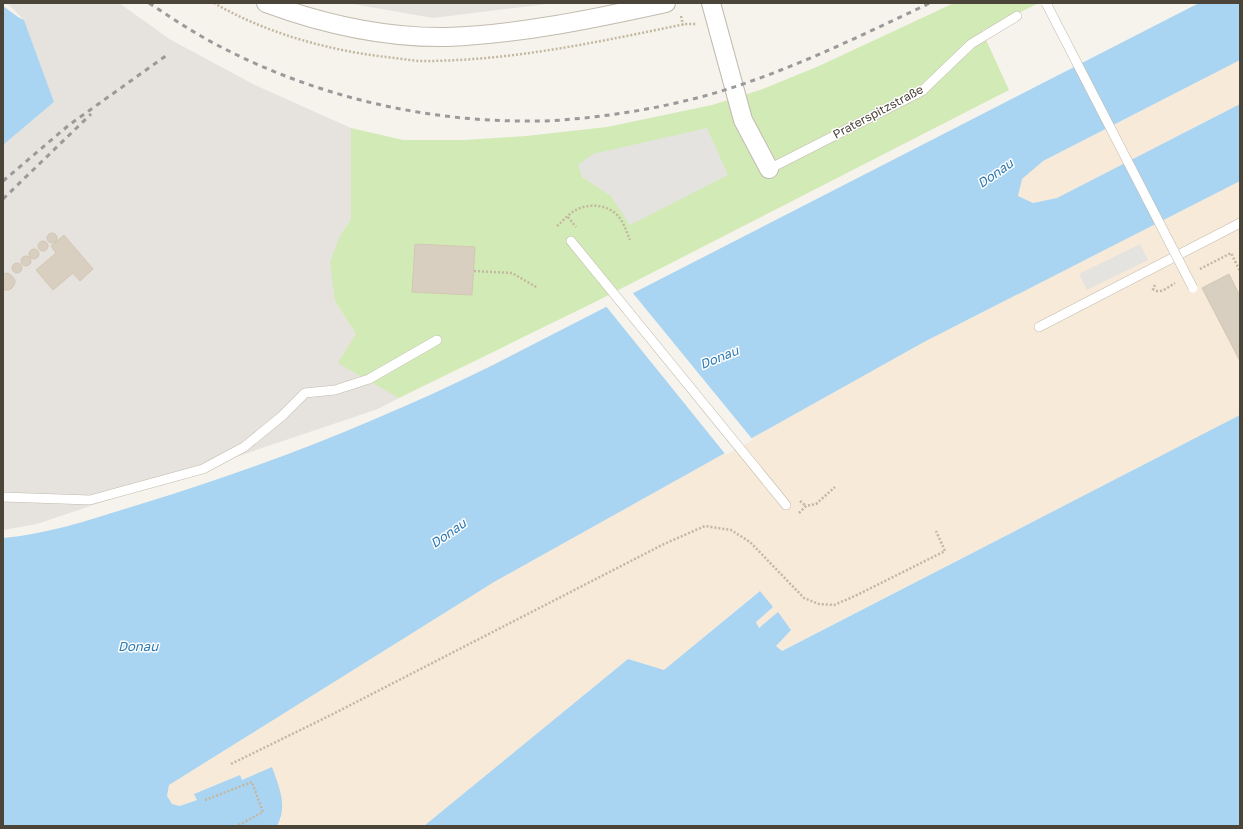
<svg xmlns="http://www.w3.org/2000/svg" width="1243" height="829" font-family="'Golos Text',sans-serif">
  <rect width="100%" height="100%" fill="#f6f3ec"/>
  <!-- commercial -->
  <path fill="#f7ead8" d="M1240 60V104L1057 198 1033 203 1018 196 1022 179 1043 161Z
    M1240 181V415L781 651 759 628 756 622 773 607 759 591 664 670 628 659 424 826H277L281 819 272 768 242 780 240 775 195 795 197 800 180 806 172 804 167 796 169 785 494 582 924 342Z"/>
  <!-- industrial -->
  <path fill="#e6e2dd" d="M7 3H119L171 40 255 85 351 128V219L340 236 335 301 356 334 369 379 399 398 378 409 37 524 3 530V145L54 102 24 20Z
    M347 3H556L433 18Z"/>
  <!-- green -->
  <path fill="#d2eab5" d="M954 3H1039L982 31 1009 90 593 303 399 398 338 363 356 334 335 301 330 262 340 236 351 219V128L403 140H465L526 136 607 127 712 105 760 90 819 66Z"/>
  <!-- parking -->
  <path fill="#e5e3e0" d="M707 128 728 175 630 225 611 196 582 177 578 165 593 154Z
    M1140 244 1148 260 1087 290 1079 274Z"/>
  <!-- water -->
  <path fill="#a9d4f2" d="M1199 3H1240V60L1043 161 1022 179 1018 196 1033 203 1057 198 1240 104V181L924 342 494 582 169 785 167 796 172 804 180 806 197 800 194 794 240 775 242 780 272 767C279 787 288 806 277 826H3V538C51 534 98 517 144 503 263 467 379 421 491 366Z
    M3 6 18 17 24 20 54 102 3 145Z
    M1240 415V826H424L628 659 664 670 760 591 773 607 756 622 759 628 778 612 791 630 776 646 782 651Z"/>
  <!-- pier -->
  <path fill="#f6f3ec" d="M632 292 753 440 726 455 605 305Z"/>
  <!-- building -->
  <path fill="#d8cfc1" stroke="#d3c7b4" d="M47 238a5 5 0 1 1 10 0a5 5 0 1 1-10 0Z
    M64 235 93 269 80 281 73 273 53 290 36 270 56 253 51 246Z
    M38 246a5 5 0 1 1 10 0a5 5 0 1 1-10 0Z
    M415 244 475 247 472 295 412 292Z
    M29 254a5 5 0 1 1 10 0a5 5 0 1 1-10 0Z
    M21 261a5 5 0 1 1 10 0a5 5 0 1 1-10 0Z
    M12 268a5 5 0 1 1 10 0a5 5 0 1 1-10 0Z
    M8 273 12 276 15 280V283L12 288 9 290H4L3 274Z
    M1229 274 1240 296V361L1202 288Z"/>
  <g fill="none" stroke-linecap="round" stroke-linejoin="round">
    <defs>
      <path id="service" d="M769 169 922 91 971 44 1017 16
        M571 241 786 505
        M1039 327 1240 223
        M3 497 90 500 203 469 244 447 282 416 305 393 335 390 369 379 437 340"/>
      <path id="minor" d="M266 3C323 24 385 38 447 37 521 34 593 19 666 3
        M711 3 743 120 769 169"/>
    </defs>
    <!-- service casing -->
    <use href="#service" stroke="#c2bbae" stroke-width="10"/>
    <!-- minor casing -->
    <use href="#minor" stroke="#c2bbae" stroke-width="20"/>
    <!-- path -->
    <path stroke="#c4b79f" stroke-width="2.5" stroke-dasharray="2 2" stroke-linecap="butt" d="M214 3C267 34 334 52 395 58 404 59 413 61 422 61 511 61 598 42 685 24H697
      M681 16 683 25
      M568 217 576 227
      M557 226C563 221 569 213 576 210 591 202 612 205 621 220 625 226 627 233 630 240
      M1200 269 1231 253 1240 271
      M474 271 512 273 538 288
      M1155 285 1153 289C1160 295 1168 287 1175 283
      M800 501 806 506
      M799 513 806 506 816 504 835 487
      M231 764 331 715 664 544 705 526 731 530 750 542 804 598 819 604 834 605 855 596 945 551 936 531
      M205 800 252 782 263 812 237 826"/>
    <!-- service -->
    <use href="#service" stroke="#fff" stroke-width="9"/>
    <!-- minor -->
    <use href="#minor" stroke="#fff" stroke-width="18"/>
    <!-- rail -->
    <path stroke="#9a9a9a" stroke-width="3" stroke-dasharray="5 5" stroke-linecap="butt" d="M149 3C173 19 197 35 223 48 320 98 431 123 540 121 551 121 562 120 573 119 619 115 664 107 708 95 785 73 858 37 930 3
      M3 181 69 125 167 55
      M3 199 91 114"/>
    <defs>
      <path id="service-bridge" d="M1046 3 1193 288"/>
    </defs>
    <!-- service-bridge casing -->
    <use href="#service-bridge" stroke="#c2bbae" stroke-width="10" stroke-linecap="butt"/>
    <!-- service-bridge -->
    <use href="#service-bridge" stroke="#fff" stroke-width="9"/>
  </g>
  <g text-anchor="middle" stroke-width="3" stroke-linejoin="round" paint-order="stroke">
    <!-- street labels -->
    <g font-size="12" fill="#4b4439" stroke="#fff">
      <text transform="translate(878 112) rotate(-28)" y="4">Praterspitzstraße</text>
    </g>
    <!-- water labels -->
    <g font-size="13" font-style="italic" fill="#2e7ab2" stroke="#fff">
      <text transform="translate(995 173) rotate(-35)" y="5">Donau</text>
      <text transform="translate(719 357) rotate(-22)" y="5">Donau</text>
      <text transform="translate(448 533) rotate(-35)" y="5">Donau</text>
      <text x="138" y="651">Donau</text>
    </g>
  </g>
  <!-- border -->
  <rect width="1243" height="829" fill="none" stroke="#4b4439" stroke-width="8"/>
</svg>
